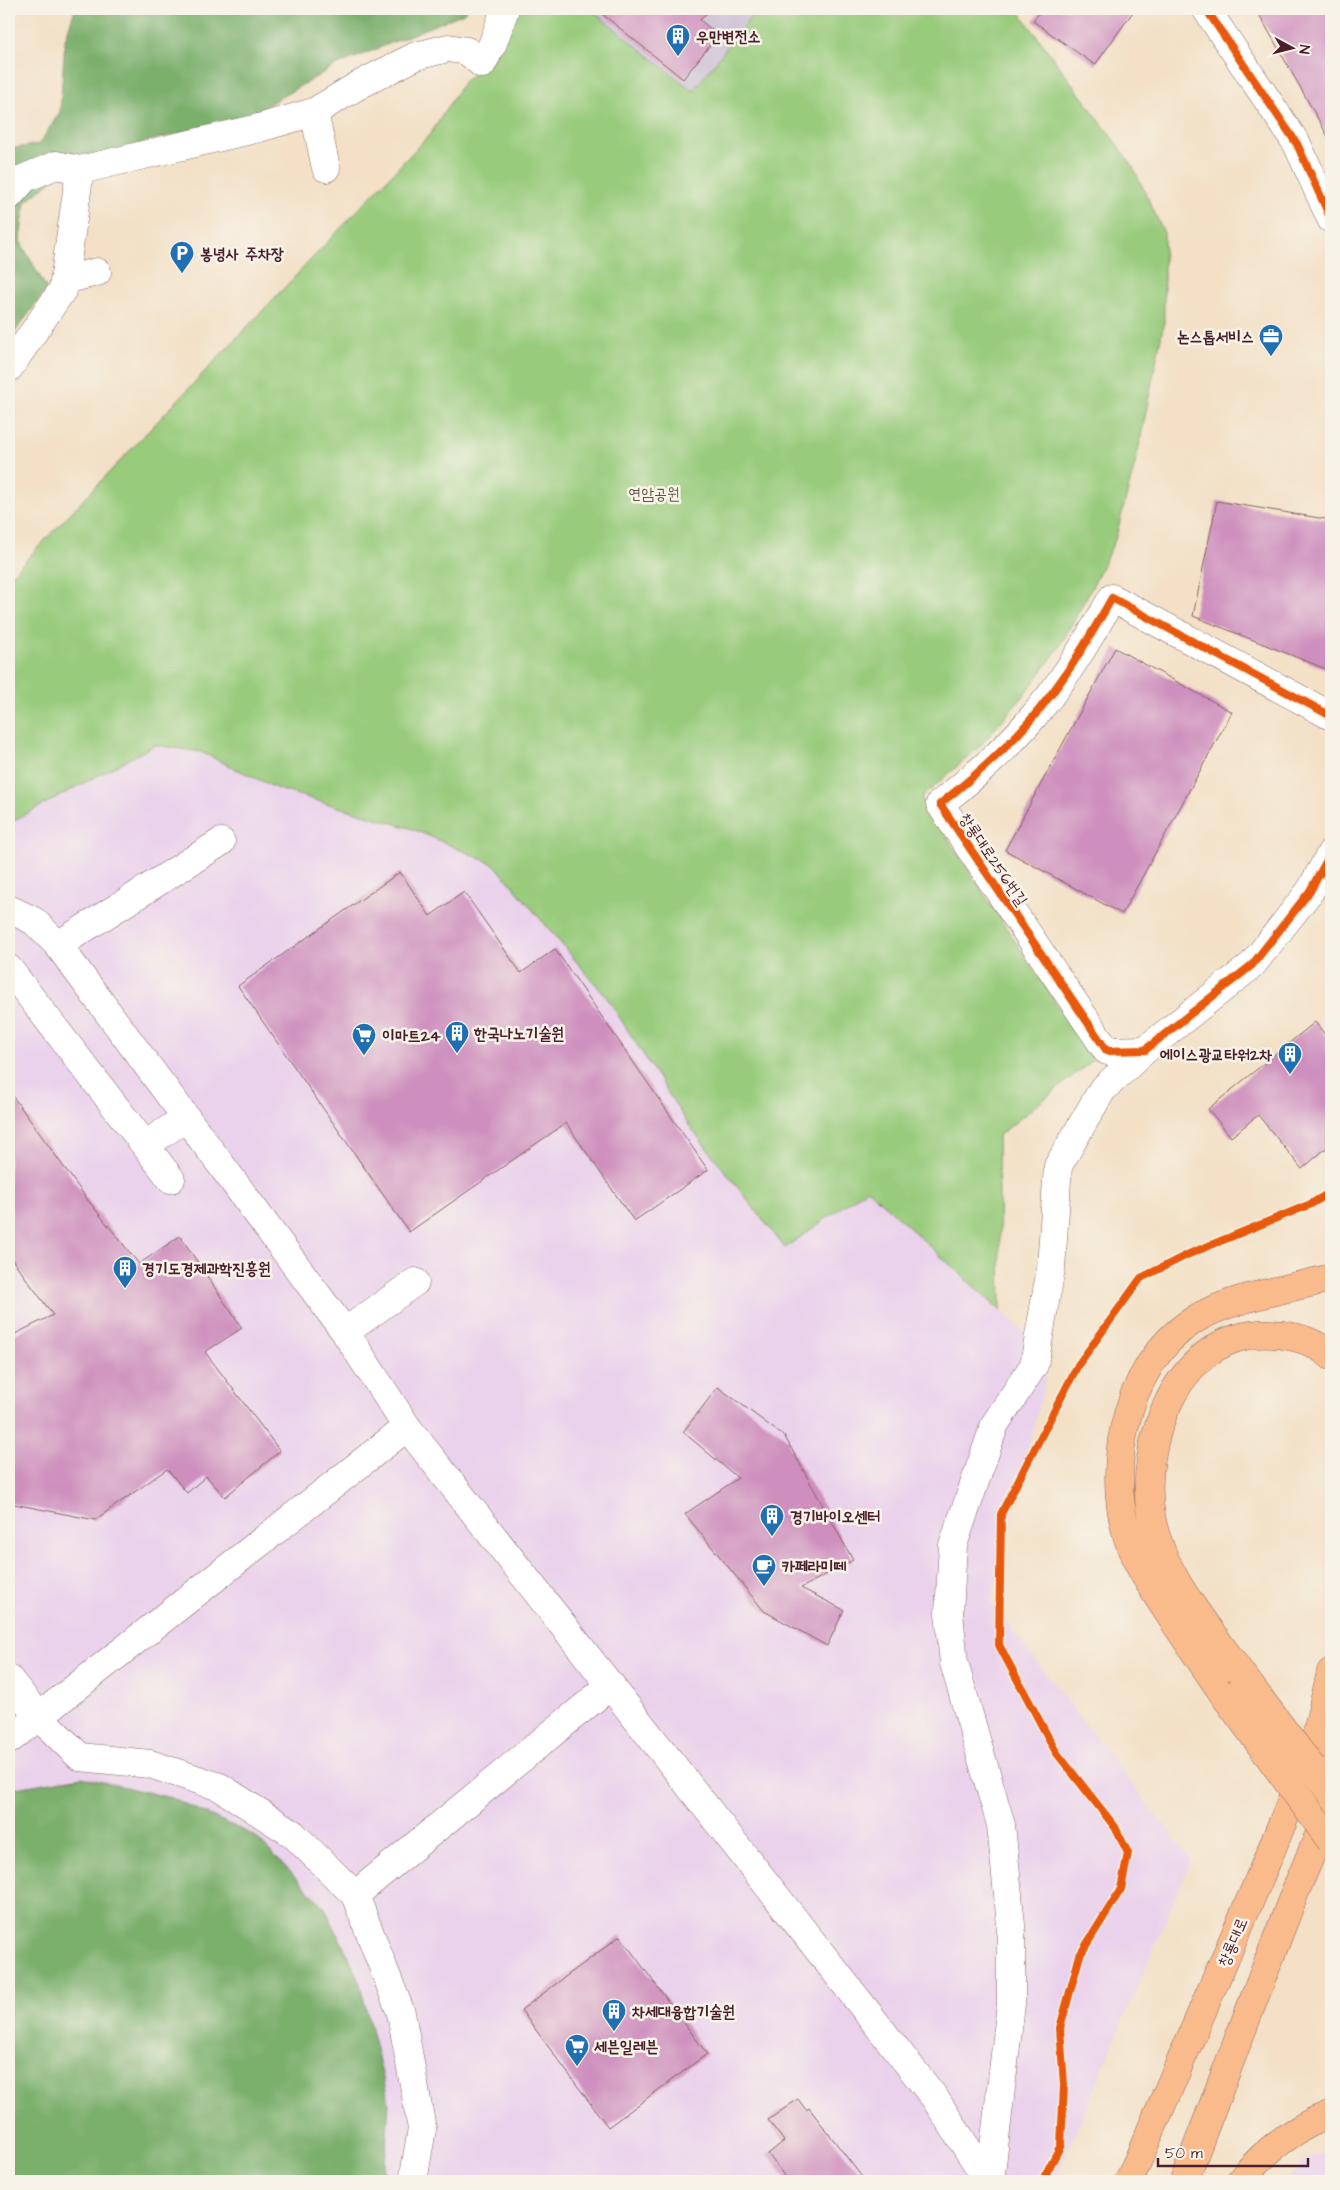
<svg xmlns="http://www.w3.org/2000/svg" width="1340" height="2190" font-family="'Architects Daughter','Poor Story',sans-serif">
  <rect width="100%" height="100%" fill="#f7f3e8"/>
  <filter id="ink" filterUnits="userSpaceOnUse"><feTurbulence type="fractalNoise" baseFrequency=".02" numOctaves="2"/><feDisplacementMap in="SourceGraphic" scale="10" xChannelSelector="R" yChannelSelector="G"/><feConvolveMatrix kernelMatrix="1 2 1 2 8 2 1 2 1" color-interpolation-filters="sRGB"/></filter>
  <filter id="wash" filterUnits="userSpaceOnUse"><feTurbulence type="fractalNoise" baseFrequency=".0096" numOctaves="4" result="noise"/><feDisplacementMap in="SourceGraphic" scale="20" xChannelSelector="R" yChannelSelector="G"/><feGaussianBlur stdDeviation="1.12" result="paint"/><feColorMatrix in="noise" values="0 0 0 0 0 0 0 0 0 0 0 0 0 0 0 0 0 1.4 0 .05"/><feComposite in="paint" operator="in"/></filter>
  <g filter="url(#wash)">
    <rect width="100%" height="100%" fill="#f3e0c6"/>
    <!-- built -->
    <path fill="#ead1ec" d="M154 745 201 752 278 789 413 829 495 865 607 998 688 1124 785 1248 867 1189 1051 1356 991 1603 1191 1860 1055 2181H384L389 2102 358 1976 324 1906 255 1836 82 1777 9 1789V823Z
      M1331 2152V2181H1285L1306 2158Z"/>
    <!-- industrial -->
    <path fill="#cabfd6" d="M590 9H757L693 91Z"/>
    <!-- green -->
    <path fill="#98cb7c" stroke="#717554" d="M515 9H590L693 91 757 9H1017L1132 165 1164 233V322L1137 456 1115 540 1092 587 1060 646 1021 699 978 748 921 798 1093 1060 998 1136 1001 1311 867 1189 785 1248 688 1124 607 998 495 865 413 829 278 789 201 752 155 745 9 823V578L431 133 464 81 493 59Z"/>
    <!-- forest -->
    <path fill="#7aaf6c" stroke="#62674c" d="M75 9H467L464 13 335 66 252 114 78 160 25 202 20 241 47 289 9 340V149L39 144 60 112 65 40Z
      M82 1777 172 1798 255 1836 324 1906 358 1976 389 2102 384 2181H9V1789Z"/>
    <g id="blocks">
      <!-- building -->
      <path fill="#ce8fbe" d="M596 9H710L700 20 718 35 683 79Z
        M1042 9H1135L1095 65 1033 21Z
        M1256 9H1331V142Z
        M1217 501 1331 520V671L1193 616Z
        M1115 648 1232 712 1122 914 1005 850Z
        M400 872 430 916 464 892 521 973 555 949 708 1170 634 1221 566 1123 409 1232 238 986Z
        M1315 1022 1331 1042V1144L1302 1169 1258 1115 1231 1137 1208 1109Z
        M9 1091 87 1199 139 1264 180 1236 242 1328 205 1352 280 1451 225 1497 206 1476 187 1493 167 1469 95 1520 9 1503V1337L53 1315 9 1255Z
        M718 1387 785 1437 853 1560 801 1588 844 1610 827 1646 764 1611 685 1514 738 1478 683 1432Z
        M620 1936 707 2054 608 2127 521 2010Z
        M798 2099 806 2110 809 2108 865 2181H788L768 2154 784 2141 768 2120Z"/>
    </g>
  </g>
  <g filter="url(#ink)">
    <use href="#blocks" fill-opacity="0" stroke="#856361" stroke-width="1"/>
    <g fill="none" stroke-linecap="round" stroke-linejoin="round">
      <defs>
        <path id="minor" d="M1206 9 1297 144 1331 219
          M314 112 326 168
          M9 196 25 178 56 165 80 170 259 128 314 112 359 85 416 56 448 48 467 51 482 64 493 43 505 9
          M65 280 97 272
          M9 368 63 289 80 170
          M1331 716 1112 598C1087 642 1061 686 1027 724 1001 754 971 779 940 804L1107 1051 1145 1050 1252 965 1310 891 1331 853
          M9 909 34 921 58 945 345 1332 407 1427 934 2097 988 2181
          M58 945 221 842
          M9 969 171 1179
          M145 1145 186 1118
          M345 1332 415 1282
          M9 1679 39 1717 80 1757 150 1764 220 1787 293 1834 355 1895 401 2013 422 2129 413 2181
          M9 1740 407 1427
          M355 1895 611 1685
          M990 2181 1011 2004V1925L1001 1825 954 1663 949 1613 953 1545 995 1424 1034 1365 1051 1268 1058 1166 1102 1090 1145 1050"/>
        <path id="major" d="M1129 2181 1263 1870 1316 1741
          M1184 2181 1295 1892 1331 1807"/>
        <path id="highway" d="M1239 1671C1207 1625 1164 1578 1152 1521 1136 1444 1179 1329 1272 1334 1293 1335 1315 1341 1331 1356
          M1224 1695C1206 1669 1189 1643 1171 1617 1158 1597 1144 1577 1134 1555 1102 1480 1121 1366 1194 1320 1228 1298 1292 1288 1331 1278
          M1314 1745 1331 1672
          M1240 2181C1264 2151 1294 2128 1331 2114"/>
      </defs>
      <!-- minor casing -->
      <use href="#minor" stroke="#856361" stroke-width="29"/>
      <!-- major casing -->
      <use href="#major" stroke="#856361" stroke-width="29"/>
      <!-- highway casing -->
      <use href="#highway" stroke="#856361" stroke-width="29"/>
      <!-- minor -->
      <use href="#minor" stroke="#fff" stroke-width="28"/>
      <!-- major -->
      <use href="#major" stroke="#fabb8c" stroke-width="28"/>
      <!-- highway -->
      <use href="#highway" stroke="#fabb8c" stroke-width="28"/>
      <defs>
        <path id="highway-bridge" d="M1239 1671 1331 1793
          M1224 1695 1331 1841"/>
      </defs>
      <!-- highway-bridge casing -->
      <use href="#highway-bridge" stroke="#856361" stroke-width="29" stroke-linecap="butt"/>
      <!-- highway-bridge -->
      <use href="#highway-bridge" stroke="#fabb8c" stroke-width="28"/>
      <defs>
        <path id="cycleway" d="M1206 9 1297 144 1331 219
          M1331 716 1112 598C1087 642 1061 686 1027 724 1001 754 971 779 940 804L1107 1051 1145 1050 1252 965 1310 891 1331 853
          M1042 2181 1061 2145 1064 2085 1060 2028 1080 1955 1121 1889 1128 1853 1115 1827 1056 1752 999 1645 1001 1514 1078 1365 1141 1278 1189 1254 1311 1204 1331 1192"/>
      </defs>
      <!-- cycleway casing -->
      <use href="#cycleway" stroke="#f7f3e8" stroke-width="11"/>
      <!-- cycleway -->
      <use href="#cycleway" stroke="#e8590c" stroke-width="8"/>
    </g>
  </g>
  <!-- icons -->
  <defs>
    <symbol id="building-pin" viewBox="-11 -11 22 30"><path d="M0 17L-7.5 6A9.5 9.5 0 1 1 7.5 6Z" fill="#1f6fb2" stroke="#f7f3e8"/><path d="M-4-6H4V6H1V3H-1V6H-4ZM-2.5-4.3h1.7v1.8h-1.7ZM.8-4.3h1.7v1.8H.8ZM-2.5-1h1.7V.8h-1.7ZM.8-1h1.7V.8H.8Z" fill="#fff"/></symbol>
    <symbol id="parking-pin" viewBox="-11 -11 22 30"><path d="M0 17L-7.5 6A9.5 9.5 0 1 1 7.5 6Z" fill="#1f6fb2" stroke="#f7f3e8"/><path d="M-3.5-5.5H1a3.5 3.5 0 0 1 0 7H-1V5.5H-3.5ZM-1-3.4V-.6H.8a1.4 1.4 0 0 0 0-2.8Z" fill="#fff"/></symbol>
    <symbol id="office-pin" viewBox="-11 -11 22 30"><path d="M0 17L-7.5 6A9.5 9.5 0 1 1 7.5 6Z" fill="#1f6fb2" stroke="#f7f3e8"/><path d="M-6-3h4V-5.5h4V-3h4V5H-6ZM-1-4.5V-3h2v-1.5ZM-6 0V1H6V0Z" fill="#fff"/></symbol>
    <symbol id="supermarket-pin" viewBox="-11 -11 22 30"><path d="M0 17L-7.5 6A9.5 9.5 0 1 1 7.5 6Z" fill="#1f6fb2" stroke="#f7f3e8"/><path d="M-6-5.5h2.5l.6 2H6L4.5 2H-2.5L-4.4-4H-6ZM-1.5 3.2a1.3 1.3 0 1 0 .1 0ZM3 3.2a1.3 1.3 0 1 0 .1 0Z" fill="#fff"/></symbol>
    <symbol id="cafe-pin" viewBox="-11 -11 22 30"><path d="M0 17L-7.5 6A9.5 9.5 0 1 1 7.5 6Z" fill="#1f6fb2" stroke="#f7f3e8"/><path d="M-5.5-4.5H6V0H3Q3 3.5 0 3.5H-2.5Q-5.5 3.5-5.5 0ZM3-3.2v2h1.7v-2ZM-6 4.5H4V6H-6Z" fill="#fff"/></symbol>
  </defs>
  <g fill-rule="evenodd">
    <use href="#building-pin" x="664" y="22" width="28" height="38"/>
    <use href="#parking-pin" x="168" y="239" width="28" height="38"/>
    <use href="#office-pin" x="1257" y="322" width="28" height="38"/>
    <use href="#building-pin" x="443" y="1019" width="28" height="38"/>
    <use href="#supermarket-pin" x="350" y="1021" width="28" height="38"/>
    <use href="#building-pin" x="1276" y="1040" width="28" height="38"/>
    <use href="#building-pin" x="111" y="1254" width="28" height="38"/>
    <use href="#building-pin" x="758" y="1502" width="28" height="38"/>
    <use href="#cafe-pin" x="750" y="1552" width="28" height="38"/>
    <use href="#building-pin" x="600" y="1997" width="28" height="38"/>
    <use href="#supermarket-pin" x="563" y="2032" width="28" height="38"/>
  </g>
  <g text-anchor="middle" stroke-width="5" stroke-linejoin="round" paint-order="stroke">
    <!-- poi labels -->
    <g font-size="16" font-weight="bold" fill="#4a1f2b" stroke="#f7f3e8" text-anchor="start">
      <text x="696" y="42">우만변전소</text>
      <text x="200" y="259">봉녕사 주차장</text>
      <text x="1254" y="342" text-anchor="end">논스톱서비스</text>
      <text x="474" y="1039">한국나노기술원</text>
      <text x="382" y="1041">이마트24</text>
      <text x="1272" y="1060" text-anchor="end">에이스광교타워2차</text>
      <text x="142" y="1274">경기도경제과학진흥원</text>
      <text x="790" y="1522">경기바이오센터</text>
      <text x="782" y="1572">카페라미떼</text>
      <text x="632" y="2017">차세대융합기술원</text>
      <text x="594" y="2052">세븐일레븐</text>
    </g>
    <!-- park labels -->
    <g font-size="16" fill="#615343" stroke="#f7f3e8">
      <text x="654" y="499">연암공원</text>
    </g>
    <!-- street labels -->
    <g font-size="16" fill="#4a1f2b" stroke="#f7f3e8">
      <text transform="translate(994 859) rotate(56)" y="6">창룡대로256번길</text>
      <text transform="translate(1232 1942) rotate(-67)" y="6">창룡대로</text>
    </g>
  </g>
  <!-- margin -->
  <rect width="1340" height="2190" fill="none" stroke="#f7f3e8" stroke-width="30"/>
  <!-- north arrow -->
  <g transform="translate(1292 48) rotate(97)" stroke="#f7f3e8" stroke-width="4" paint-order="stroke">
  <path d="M0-4L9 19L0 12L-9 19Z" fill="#4a1f2b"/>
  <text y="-8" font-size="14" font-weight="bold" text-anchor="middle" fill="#4a1f2b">N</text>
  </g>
  <!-- scale -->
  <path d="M1158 2158v8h150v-8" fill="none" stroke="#4a1f2b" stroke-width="2.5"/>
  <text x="1165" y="2158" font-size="15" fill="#4a1f2b" stroke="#f7f3e8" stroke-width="4" paint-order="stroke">50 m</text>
</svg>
